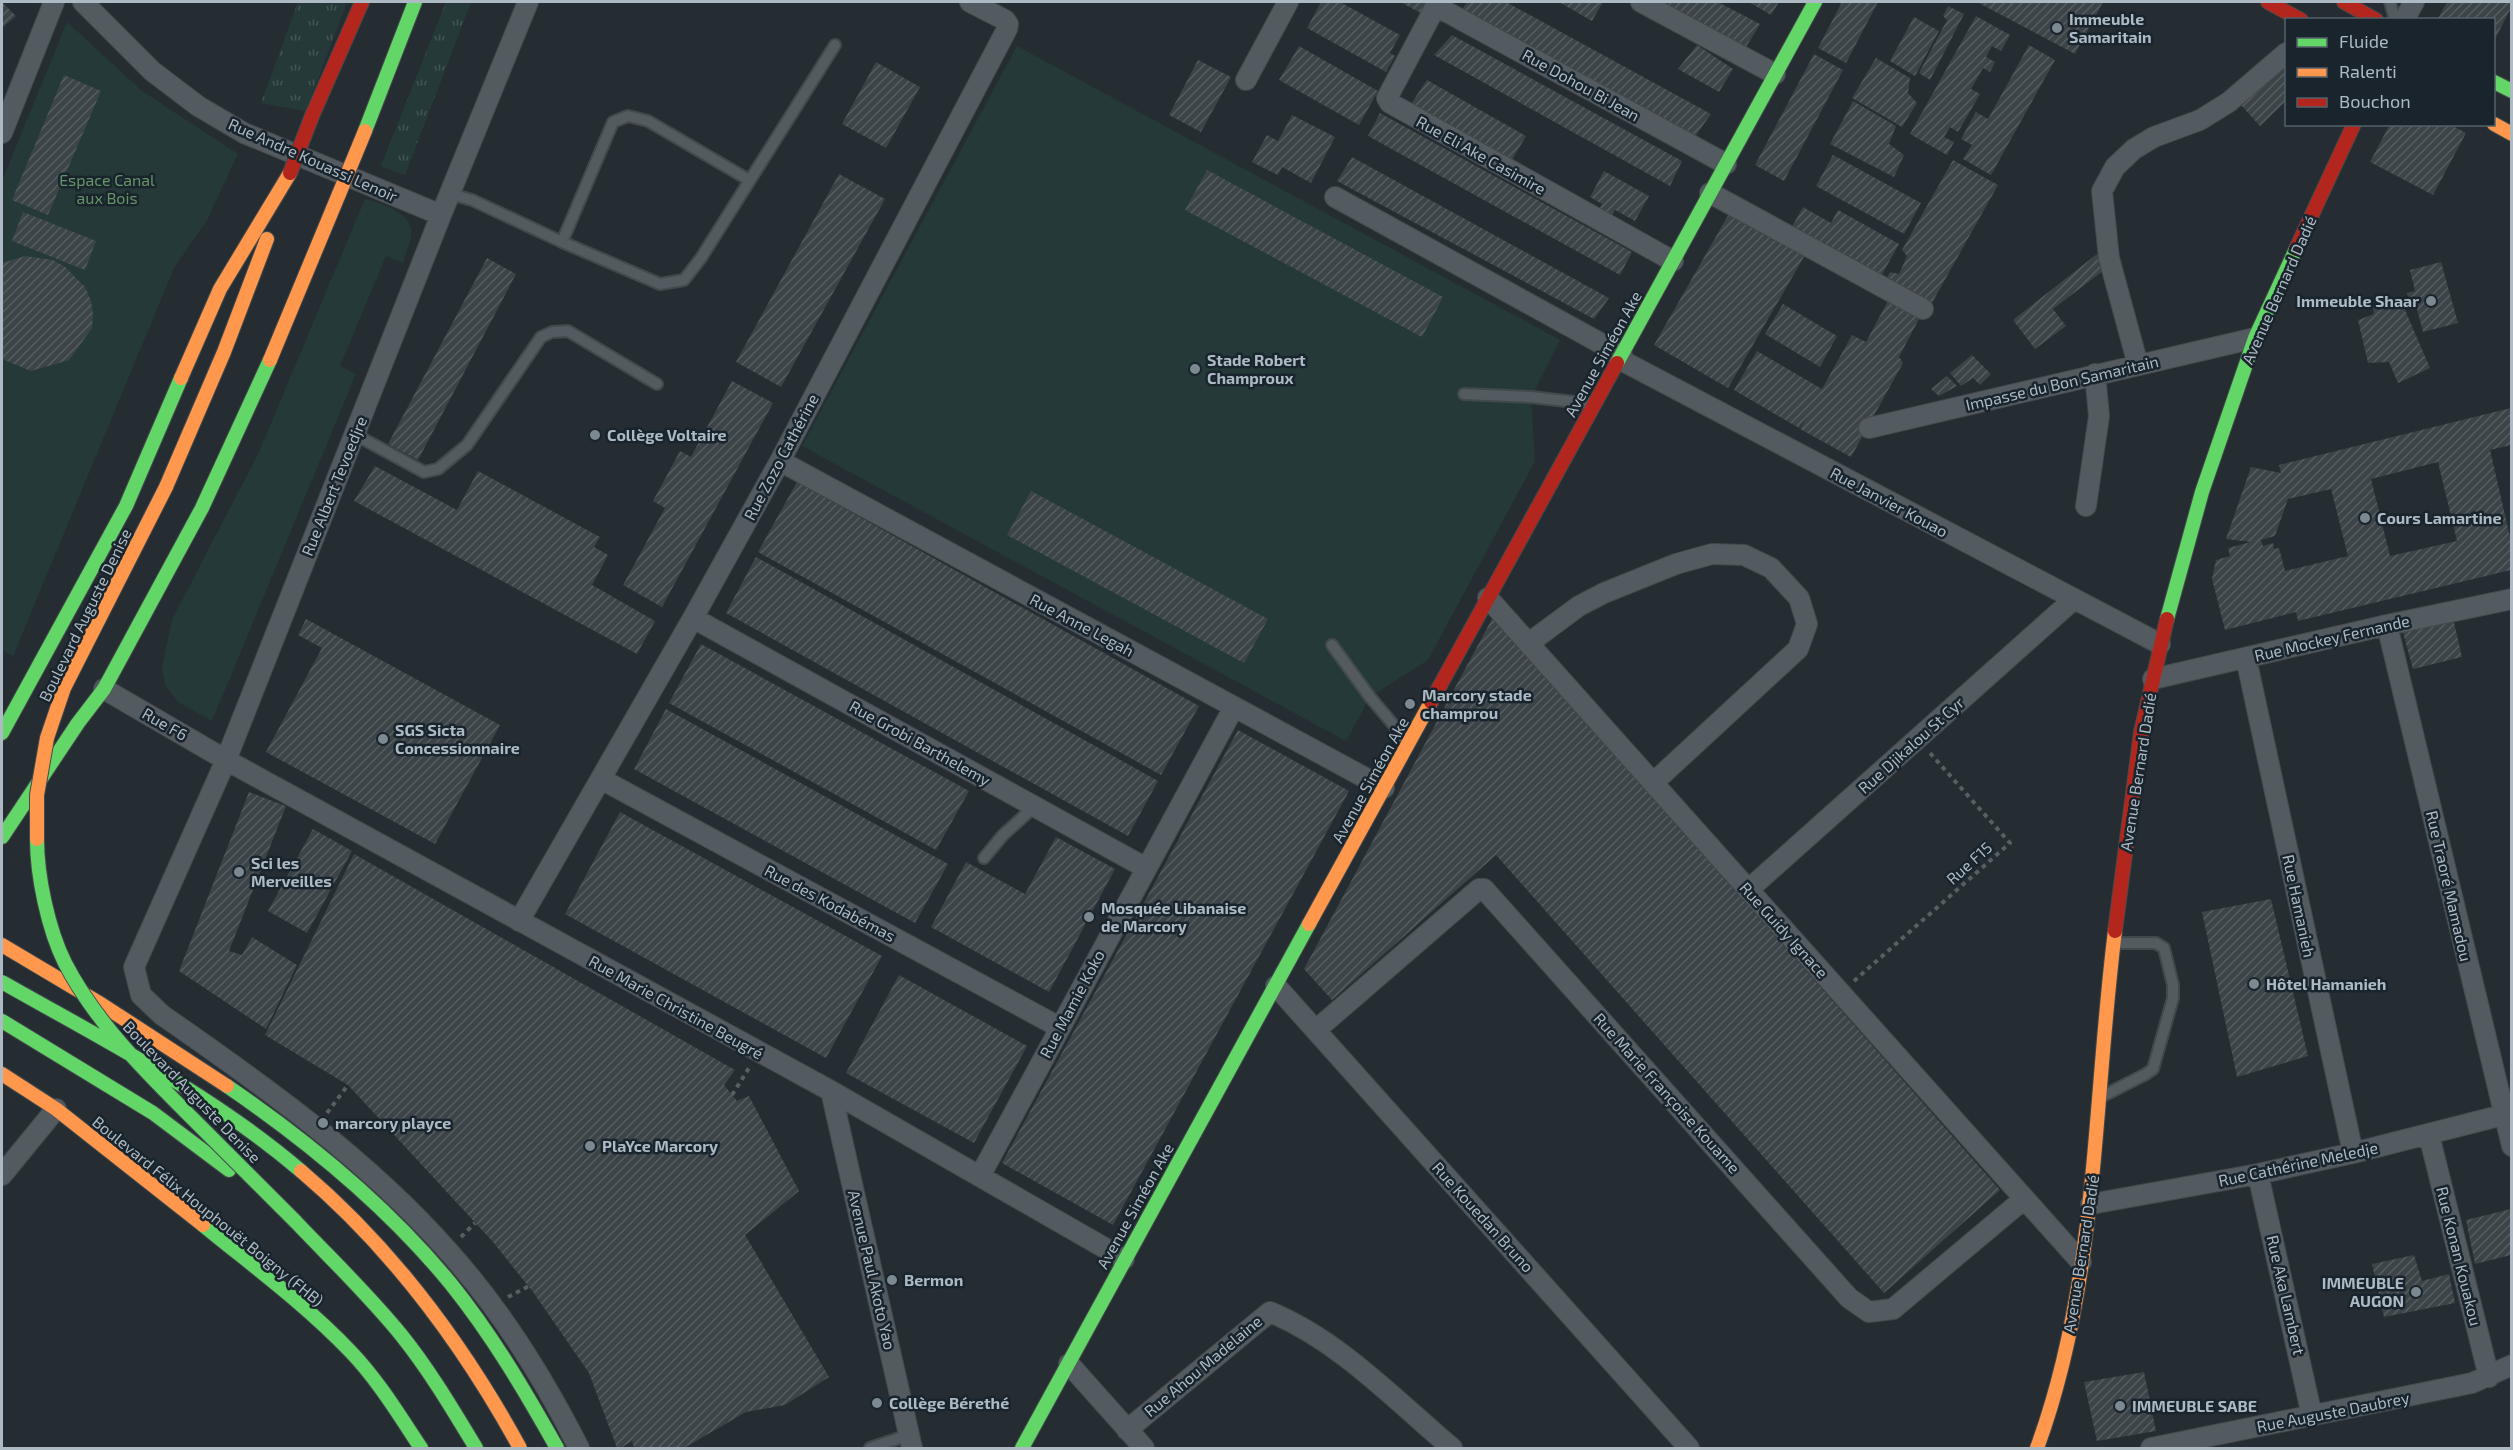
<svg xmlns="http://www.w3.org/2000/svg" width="2513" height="1450" font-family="'Exo 2',sans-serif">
  <defs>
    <pattern id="grass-tufts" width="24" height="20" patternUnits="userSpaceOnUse" patternTransform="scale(1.5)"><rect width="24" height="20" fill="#253a38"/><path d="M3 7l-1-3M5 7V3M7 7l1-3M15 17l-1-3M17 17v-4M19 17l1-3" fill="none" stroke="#425453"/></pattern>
    <pattern id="building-hatch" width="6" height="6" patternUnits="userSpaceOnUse" patternTransform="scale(1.5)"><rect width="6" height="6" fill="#3d4448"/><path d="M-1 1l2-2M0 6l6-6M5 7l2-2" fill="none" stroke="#565d61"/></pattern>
  </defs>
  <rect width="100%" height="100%" fill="#252d32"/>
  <!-- grass -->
  <path fill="url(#grass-tufts)" d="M298 2H347L306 111 261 103Z
    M446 2H471L405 175 381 166Z"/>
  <!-- park -->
  <path fill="#253a38" d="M67 22 142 91 238 154 207 220 174 268 13 656 3 650 2 652V181Z
    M1017 46 1560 340 1531 397 1535 461 1428 660 1370 697 1346 741 802 446Z
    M365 199C380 204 408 210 411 230 413 239 405 254 403 263L386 256 340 366 356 374 212 721 178 702 165 685 162 668 172 620 259 452Z"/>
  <!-- building -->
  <path fill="url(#building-hatch)" fill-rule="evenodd" d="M2 2 16 16 2 28Z
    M1321 2H1340L1400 35 1390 53 1395 56 1386 72 1307 28Z
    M1400 2H1428L1421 13Z
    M1467 2H1506L1711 114 1694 138 1461 11Z
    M1559 2H1603L1592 21Z
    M1660 2H1718L1760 24 1746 47Z
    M1749 2H1779L1771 15Z
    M1842 2H1878L1846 63 1818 48Z
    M1977 2H2103L2075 54Z
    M2447 2H2511V8L2494 41V20H2437Z
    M1948 6 1964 14 1930 80 1919 73 1947 20 1943 16Z
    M1976 16 2010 35 2001 51 1992 46 1986 57 1995 62 1990 72 1983 68 1971 89 1980 94 1958 132 1950 127 1944 137 1954 142 1947 155 1910 134Z
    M1914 17 1939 31 1915 76 1890 61Z
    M1452 35 1682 161 1670 186 1434 55Z
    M1697 45 1733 69 1719 92 1678 69Z
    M2029 45 2055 60 1991 175 1963 159 1972 145 1961 139 1976 112 1988 119Z
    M1299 46 1378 91 1359 125 1279 80Z
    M1814 54 1843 70 1784 181 1755 165Z
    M1876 58 1910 78 1908 93 1917 103 1902 127 1852 98Z
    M1198 60 1231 77 1201 132 1169 115Z
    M876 62 920 87 886 148 842 124Z
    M2286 66V101L2260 126 2240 104Z
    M64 75 101 91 48 215 12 200Z
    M1427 80 1526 136 1512 160 1411 104Z
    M1853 101 1896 126 1889 144 1904 155 1894 177 1830 144Z
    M1380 113 1632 252 1620 275 1368 136Z
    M1292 115 1335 137 1311 183 1282 167 1278 175 1252 162 1267 135 1278 141Z
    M2390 124H2449L2466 133 2433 195 2370 162Z
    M1833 155 1921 203 1904 234 1816 186Z
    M1352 157 1609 298 1594 319 1337 181Z
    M1953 160 1998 185 1928 310 1883 285 1890 272 1899 274 1907 256 1902 250Z
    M1207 170 1443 297 1422 337 1185 210Z
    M1604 171 1649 196 1635 221 1615 210 1610 218 1598 211 1602 204 1590 197Z
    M839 174 885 199 781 387 736 362Z
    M1803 207 1831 223 1838 210 1899 244 1878 282 1789 232Z
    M23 212 96 241 85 270 12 241Z
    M1730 212 1805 255 1728 388 1654 345Z
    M2097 254 2108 267 2053 309 2066 326 2035 349 2013 320Z
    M25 256 53 260 65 267 85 287 91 301 93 314 92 328 69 360 31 371 2 359V263Z
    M487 258 516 274 418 460 388 444Z
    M2441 262 2458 323 2423 332 2417 309 2411 310 2407 293 2415 291 2410 270Z
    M1889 299 1920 317 1899 357 1903 363 1851 457 1800 429 1807 416 1799 428 1734 390 1757 351 1822 389 1852 335 1866 342Z
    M2402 303 2430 368 2398 383 2389 362 2368 363 2358 320 2374 314 2373 306Z
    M1783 304 1837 336 1820 367 1765 334Z
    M1972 355 1991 374 1980 385 1973 378 1961 386 1950 373Z
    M1947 376 1957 386 1939 396 1931 389Z
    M732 381 773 403 662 607 623 585 665 508 653 501 680 451 691 457Z
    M2511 408V445L2490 450 2511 541V570L2298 621 2296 612 2225 630 2212 579 2216 560 2230 556 2228 548 2251 542 2226 539 2251 467 2281 473 2279 465ZM2438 462 2457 541 2390 556 2371 479ZM2331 489 2348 556 2285 571 2279 548 2274 549 2273 543 2263 546 2261 540 2275 536 2288 499Z
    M375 466 457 510 478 471 600 537 594 547 608 555 592 585 655 621 637 654 354 501Z
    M797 482 1199 706 1161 775 758 552Z
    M1031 491 1268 619 1244 663 1007 535Z
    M756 557 1158 781 1128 836 726 613Z
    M1493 617 2000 1190 1884 1293 1496 855 1332 1000 1304 969Z
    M2453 618 2462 657 2413 669 2402 629Z
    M306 619 500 725 435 844 266 752 322 648 298 635Z
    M701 644 969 791 936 850 669 703Z
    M666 709 948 864 915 923 634 769Z
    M1238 730 1349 791 1113 1225 1002 1163Z
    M249 792 286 806 229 951 242 955 252 937 297 965 266 1029 179 971Z
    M620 812 882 956 826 1058 565 914Z
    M313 829 352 851 307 933 268 911Z
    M1056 837 1115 869 1049 992 931 927 966 862 1025 894Z
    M354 854 735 1070 724 1085 737 1101 749 1096 799 1191 745 1235 829 1377 785 1405 746 1412 684 1448H634L632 1441 621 1448H617L589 1373 533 1292 493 1242 348 1085 265 1035Z
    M2271 899 2308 1056 2237 1077 2202 912Z
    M899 975 1027 1046 974 1143 846 1073Z
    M2511 1209V1255L2475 1264 2466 1220Z
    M2414 1255 2422 1281 2449 1274 2455 1303 2384 1317 2372 1264Z
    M2144 1372 2156 1431 2097 1441 2084 1382Z"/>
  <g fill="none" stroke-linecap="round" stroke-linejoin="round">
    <defs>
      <path id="lane" d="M2390 2 2395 20
        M450 194 472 200 562 242 660 284 684 280 701 258 835 45
        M562 242 613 122 628 116 648 121 749 180
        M1464 394 1531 397 1592 404
        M354 434 424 472 438 469 467 445 541 337 552 332 568 331 657 384
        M1332 645 1370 697 1408 742
        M984 858 1003 835 1035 806
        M2103 1096 2146 1074 2153 1069 2173 998V985L2164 948 2156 943H2114
        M870 1448 909 1435"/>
      <path id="street" d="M83 2 152 71 198 106 244 133 441 215
        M528 2 441 215 226 760 134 967 141 995 162 1015C263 1085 367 1159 449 1252 501 1310 544 1379 579 1448
        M1438 2 1387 98 1390 103 1673 261
        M1641 2 1775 74
        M1436 6 1726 164
        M2404 20 2414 2
        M1246 80 1288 2
        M2 133 54 2
        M1710 193 1923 309
        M1335 197 1622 355
        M1619 359 2160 644
        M2138 365 2109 258 2102 191 2115 167 2134 149 2154 137 2200 120 2229 102 2286 53
        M1869 428 2255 338
        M780 461 1384 788
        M2086 506 2099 416 2095 374
        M1488 598 2081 1262
        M693 618 1146 868
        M2387 625 2512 1146
        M1529 643 1579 606 1604 593 1676 564 1712 554 1744 555 1771 568 1799 598 1807 624 1798 649 1653 783
        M2246 658 2353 1153
        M2153 679 2387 625 2512 599
        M104 689 226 760 831 1091 1124 1259
        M601 779 1059 1027
        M1748 890 2074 599
        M519 921 693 618 780 461 1007 29 1008 24 1005 20 970 2
        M1276 986 1689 1448
        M1316 1030 1479 889H1484L1849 1298 1869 1312 1893 1309 2024 1199
        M831 1091 912 1448
        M2429 1135 2489 1377
        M2258 1174 2312 1416
        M2 1175 56 1109
        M980 1176 1234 707
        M2091 1204 2258 1174 2353 1153 2503 1115
        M1069 1364 1144 1448
        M1127 1430 1270 1312C1340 1341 1395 1400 1452 1448
        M2151 1448 2472 1383 2512 1365"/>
      <path id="fast" d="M2494 82 2512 91
        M365 131 415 2
        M1617 363 1815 2
        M2167 619 2202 492 2255 338 2296 249
        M2 733 126 506 181 378
        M2 837 78 723 104 689 202 508 270 360
        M2 1021 153 1113 229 1170
        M227 1086C309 1142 388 1207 451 1284 492 1335 525 1391 557 1448
        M295 1221C331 1259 369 1295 402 1336 430 1371 453 1410 476 1448
        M203 1225C253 1266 305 1304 350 1351 378 1380 399 1415 421 1448
        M1022 1448 1309 924"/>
      <path id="slow" d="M2494 124 2512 134
        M270 360 339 194
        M181 378 220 289 290 173
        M166 487 224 352 267 239
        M1309 924 1431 702
        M2 945 101 1004 227 1086
        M2 1074 56 1109 203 1225
        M2037 1448C2098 1282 2093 1104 2115 931"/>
      <path id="jam" d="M2268 2 2301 20
        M2344 2 2376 20
        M312 116 362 2
        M2296 249 2354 124
        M1431 702 1617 363
        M2115 931 2141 732 2167 619"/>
    </defs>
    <!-- lane casing -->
    <use href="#lane" stroke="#42494c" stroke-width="14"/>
    <!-- street casing -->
    <use href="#street" stroke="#42494c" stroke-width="22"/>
    <!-- fast casing -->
    <use href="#fast" stroke="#42494c" stroke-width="16"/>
    <!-- slow casing -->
    <use href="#slow" stroke="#42494c" stroke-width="16"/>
    <!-- jam casing -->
    <use href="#jam" stroke="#42494c" stroke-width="16"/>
    <!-- path -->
    <path stroke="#585f63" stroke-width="4" stroke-dasharray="4.5 4.5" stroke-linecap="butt" d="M1854 981 2010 843 1930 753
      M732 1095 749 1068
      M327 1113 348 1085
      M461 1237 475 1223
      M508 1297 529 1286"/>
    <!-- lane -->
    <use href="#lane" stroke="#545b60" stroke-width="10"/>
    <!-- street -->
    <use href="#street" stroke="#545b60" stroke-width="20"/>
    <!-- fast -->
    <use href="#fast" stroke="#63d668" stroke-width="14"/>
    <!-- slow -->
    <use href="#slow" stroke="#ff974d" stroke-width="14"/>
    <!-- jam -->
    <use href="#jam" stroke="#b3261e" stroke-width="14"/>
    <defs>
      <path id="fast-bridge" d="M37 839C37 876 48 929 65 963 96 1023 145 1071 192 1118 226 1152 261 1187 295 1221
        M2 982C104 1040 211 1094 301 1171"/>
      <path id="slow-bridge" d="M339 194 365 131
        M37 839V795L47 738 64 688 166 487
        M301 1171C392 1248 463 1344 520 1448"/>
      <path id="jam-bridge" d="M290 173 312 116"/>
    </defs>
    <!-- fast-bridge casing -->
    <use href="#fast-bridge" stroke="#424a4f" stroke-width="16" stroke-linecap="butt"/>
    <!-- slow-bridge casing -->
    <use href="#slow-bridge" stroke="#424a4f" stroke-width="16" stroke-linecap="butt"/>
    <!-- jam-bridge casing -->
    <use href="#jam-bridge" stroke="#424a4f" stroke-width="16" stroke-linecap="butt"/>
    <!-- fast-bridge -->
    <use href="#fast-bridge" stroke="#63d668" stroke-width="14"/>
    <!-- slow-bridge -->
    <use href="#slow-bridge" stroke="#ff974d" stroke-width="14"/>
    <!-- jam-bridge -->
    <use href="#jam-bridge" stroke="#b3261e" stroke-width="14"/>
  </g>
  <!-- markers -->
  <g fill="#7d8991" stroke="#19242c" stroke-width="2">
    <circle cx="2057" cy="28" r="6"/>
    <circle cx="2431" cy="301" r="6"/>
    <circle cx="1195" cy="369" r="6"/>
    <circle cx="595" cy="435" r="6"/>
    <circle cx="2365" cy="518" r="6"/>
    <circle cx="1410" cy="704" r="6"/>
    <circle cx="383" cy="739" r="6"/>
    <circle cx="239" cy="872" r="6"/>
    <circle cx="1089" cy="917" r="6"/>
    <circle cx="2254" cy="984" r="6"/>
    <circle cx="323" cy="1123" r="6"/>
    <circle cx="590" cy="1146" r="6"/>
    <circle cx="892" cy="1280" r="6"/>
    <circle cx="2416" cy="1292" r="6"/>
    <circle cx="877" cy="1403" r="6"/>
    <circle cx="2120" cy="1406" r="6"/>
  </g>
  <g text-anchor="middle" stroke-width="5" stroke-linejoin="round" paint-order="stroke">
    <!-- poi labels -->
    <g font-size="16" font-weight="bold" fill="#adbac4" stroke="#19242c" text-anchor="start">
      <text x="2069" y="25">Immeuble<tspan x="2069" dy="18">Samaritain</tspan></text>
      <text x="2419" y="307" text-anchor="end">Immeuble Shaar</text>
      <text x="1207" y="366">Stade Robert<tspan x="1207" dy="18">Champroux</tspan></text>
      <text x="607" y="441">Collège Voltaire</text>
      <text x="2377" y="524">Cours Lamartine</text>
      <text x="1422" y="701">Marcory stade<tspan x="1422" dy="18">champrou</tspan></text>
      <text x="395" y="736">SGS Sicta<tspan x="395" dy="18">Concessionnaire</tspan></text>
      <text x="251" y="869">Sci les<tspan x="251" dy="18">Merveilles</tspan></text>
      <text x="1101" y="914">Mosquée Libanaise<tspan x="1101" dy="18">de Marcory</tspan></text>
      <text x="2266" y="990">Hôtel Hamanieh</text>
      <text x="335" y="1129">marcory playce</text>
      <text x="602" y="1152">PlaYce Marcory</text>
      <text x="904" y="1286">Bermon</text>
      <text x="2404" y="1289" text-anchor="end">IMMEUBLE<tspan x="2404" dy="18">AUGON</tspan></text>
      <text x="889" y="1409">Collège Bérethé</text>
      <text x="2132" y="1412">IMMEUBLE SABE</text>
    </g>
    <!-- street labels -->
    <g font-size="16" fill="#adbac4" stroke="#19242c">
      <text transform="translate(1581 85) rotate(29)" y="6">Rue Dohou Bi Jean</text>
      <text transform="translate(1481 155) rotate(29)" y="6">Rue Eli Ake Casimire</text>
      <text transform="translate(313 160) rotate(24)" y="6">Rue Andre Kouassi Lenoir</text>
      <text transform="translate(2279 290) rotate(-66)" y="6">Avenue Bernard Dadié</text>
      <text transform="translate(1603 354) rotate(-61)" y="6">Avenue Siméon Ake</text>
      <text transform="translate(2062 383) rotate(-13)" y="6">Impasse du Bon Samaritain</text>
      <text transform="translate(781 457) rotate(-62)" y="6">Rue Zozo Cathérine</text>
      <text transform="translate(334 486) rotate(-68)" y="6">Rue Albert Tevoedjre</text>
      <text transform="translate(1889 502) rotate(28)" y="6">Rue Janvier Kouao</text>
      <text transform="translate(85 615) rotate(-64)" y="6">Boulevard Auguste Denise</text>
      <text transform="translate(1082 625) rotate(28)" y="6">Rue Anne Legah</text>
      <text transform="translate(2332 638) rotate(-13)" y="6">Rue Mockey Fernande</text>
      <text transform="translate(165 724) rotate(30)" y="6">Rue F6</text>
      <text transform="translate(920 743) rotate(29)" y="6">Rue Grobi Barthelemy</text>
      <text transform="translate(1911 745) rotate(-42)" y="6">Rue Djikalou St Cyr</text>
      <text transform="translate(2138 772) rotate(-81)" y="6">Avenue Bernard Dadié</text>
      <text transform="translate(1370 780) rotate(-61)" y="6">Avenue Siméon Ake</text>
      <text transform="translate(1969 863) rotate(-42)" y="6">Rue F15</text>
      <text transform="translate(2449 886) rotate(77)" y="6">Rue Traoré Mamadou</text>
      <text transform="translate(830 903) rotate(28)" y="6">Rue des Kodabémas</text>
      <text transform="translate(2299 906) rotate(78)" y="6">Rue Hamanieh</text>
      <text transform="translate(1784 930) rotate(48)" y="6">Rue Guidy Ignace</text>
      <text transform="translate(1072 1004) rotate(-62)" y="6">Rue Mamie Koko</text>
      <text transform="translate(676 1007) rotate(29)" y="6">Rue Marie Christine Beugré</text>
      <text transform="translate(192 1092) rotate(46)" y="6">Boulevard Auguste Denise</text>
      <text transform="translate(1667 1093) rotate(48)" y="6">Rue Marie Françoise Kouame</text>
      <text transform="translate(2298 1164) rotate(-12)" y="6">Rue Cathérine Meledje</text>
      <text transform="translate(1135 1206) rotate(-61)" y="6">Avenue Siméon Ake</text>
      <text transform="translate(208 1211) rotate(39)" y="6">Boulevard Félix Houphouët Boigny (FHB)</text>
      <text transform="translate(1483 1217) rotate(48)" y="6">Rue Kouedan Bruno</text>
      <text transform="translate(2081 1254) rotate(-81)" y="6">Avenue Bernard Dadié</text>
      <text transform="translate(2459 1256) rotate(76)" y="6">Rue Konan Kouakou</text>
      <text transform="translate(872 1270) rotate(77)" y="6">Avenue Paul Akoto Yao</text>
      <text transform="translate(2286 1295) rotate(77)" y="6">Rue Aka Lambert</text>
      <text transform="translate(1203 1366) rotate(-40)" y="6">Rue Ahou Madelaine</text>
      <text transform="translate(2333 1412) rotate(-11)" y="6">Rue Auguste Daubrey</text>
    </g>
    <!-- park labels -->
    <g font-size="16" fill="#659468" stroke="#19242c">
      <text x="107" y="186">Espace Canal<tspan x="107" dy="18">aux Bois</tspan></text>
    </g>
  </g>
  <!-- border -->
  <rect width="2513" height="1450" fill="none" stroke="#adbac4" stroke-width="6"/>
  <!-- legend -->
  <rect x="2285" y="18" width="210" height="108" fill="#19242c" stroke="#546069" stroke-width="1.5"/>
  <rect x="2297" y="38" width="30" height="9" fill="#63d668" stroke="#546069" stroke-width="1.5"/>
  <text x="2339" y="48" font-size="18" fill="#adbac4">Fluide</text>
  <rect x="2297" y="68" width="30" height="9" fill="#ff974d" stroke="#546069" stroke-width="1.5"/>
  <text x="2339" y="78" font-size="18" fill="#adbac4">Ralenti</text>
  <rect x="2297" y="98" width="30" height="9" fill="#b3261e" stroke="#546069" stroke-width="1.5"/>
  <text x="2339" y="108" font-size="18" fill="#adbac4">Bouchon</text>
</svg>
